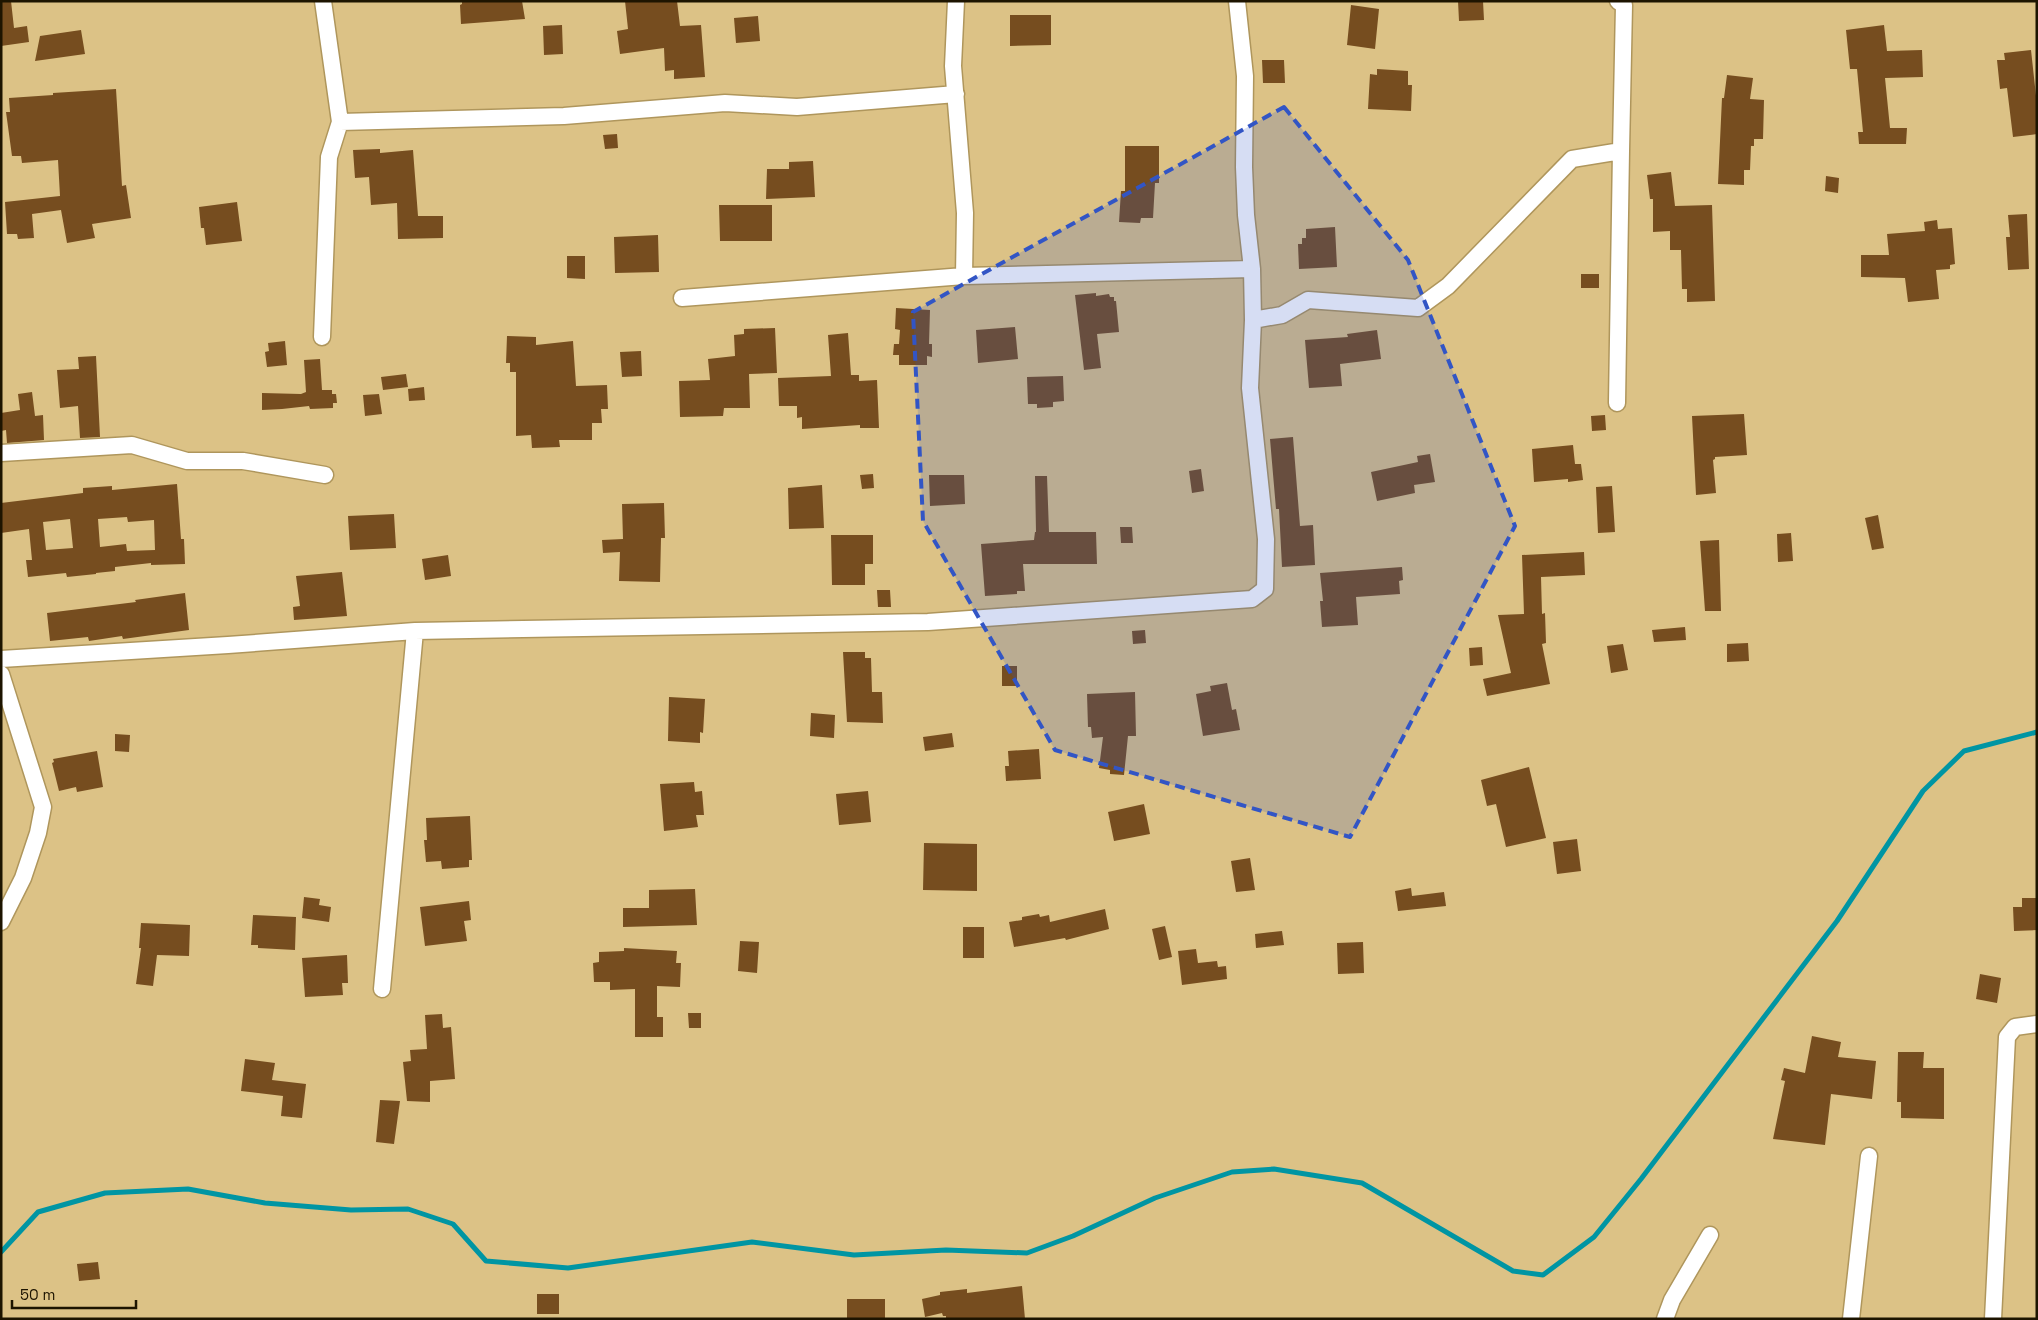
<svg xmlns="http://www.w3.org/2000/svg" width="2038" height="1320" font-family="'Space Grotesk',sans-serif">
  <rect width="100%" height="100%" fill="#dcc286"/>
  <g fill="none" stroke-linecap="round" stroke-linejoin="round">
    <!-- stream -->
    <path stroke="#0095a3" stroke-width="5" d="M1 1252 38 1212 105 1193 188 1189 265 1203 351 1210 408 1209 453 1224 486 1261 568 1268 752 1242 854 1255 946 1250 1027 1253 1073 1236 1155 1198 1232 1172 1274 1169 1362 1183 1513 1271 1543 1275 1594 1237 1641 1179 1837 921 1923 791 1964 751 2037 732"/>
  </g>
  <!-- building -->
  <path fill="#764d1f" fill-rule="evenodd" d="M1 1H11L14 28 27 26 29 42 1 46Z
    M462 1H522L525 19 461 24 460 5 462 4Z
    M625 1H677L680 26 701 25 705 77 674 79V70L665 71 664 48 620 54 617 31 628 29Z
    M1458 1H1483L1484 20 1459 21Z
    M1351 5 1379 9 1375 49 1347 45Z
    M1010 15H1051V45L1010 46Z
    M758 16 760 41 736 43 734 18Z
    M562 25 563 54 544 55 543 26Z
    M1884 25 1887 51 1922 50 1923 77 1885 78 1890 128H1907L1906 144H1859L1858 132H1863L1857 69H1850L1846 30Z
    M81 30 85 54 35 61 40 36Z
    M2031 50 2037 105V134L2013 137 2007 88 2000 89 1997 60H2005L2004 53Z
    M1262 60H1284L1285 83H1263Z
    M1377 69 1408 71V85H1412L1411 111 1368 109 1370 74 1377 75Z
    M1727 75 1753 78 1750 99 1764 100 1763 139H1754V146H1751L1750 170H1744V185L1718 184 1722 98H1724Z
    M116 89 122 186 126 185 131 218 92 224 95 238 67 243 61 210 32 214 34 238 18 239 17 234H7L5 202 60 196 58 160 22 163 21 156H12L6 112H10L9 98 53 95V93Z
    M617 134 618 148 605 149 603 135Z
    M1125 146H1159V183H1155L1153 218H1141L1140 223 1119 222 1121 191H1125Z
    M380 149V153L413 150 418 216H443V238L398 239 397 203 371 205 369 177 355 178 353 150Z
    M813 161 815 197 766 199 767 169H789V162Z
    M1671 172 1675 206 1712 205 1715 301 1687 302V289H1682L1681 250H1670V231L1653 232V199H1650L1647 175Z
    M1826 176 1839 178 1838 193 1825 191Z
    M237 202 242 241 206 245 204 228H201L199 207Z
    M719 205H772V241H720Z
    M2027 214 2029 269 2008 270 2006 237H2010L2008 215Z
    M1937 220 1938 229 1952 228 1955 264 1950 265V269L1936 270 1939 299 1908 302 1905 278 1861 277V255H1889L1887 234 1925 231 1924 222Z
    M1335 227 1337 267 1299 269 1298 244H1302V238H1306V229Z
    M658 235 659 272 615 273 614 237Z
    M567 256H585V279L567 278Z
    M1581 274H1599V288H1581Z
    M1096 293V296L1109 294 1110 297H1114V301H1116L1119 332 1097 334 1101 368 1084 370 1075 295Z
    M896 308 930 310 929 344H932V357L927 356V365H899V355H893L894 344H899L900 330 895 329Z
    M1015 327 1018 359 978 363 976 330Z
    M775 328 777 373 749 374 750 408H724L723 416 680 417 679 381 710 380 708 359 735 356 734 335 744 334V329Z
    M1377 330 1381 359 1340 364 1342 386 1309 388 1305 340 1348 337 1347 334Z
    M848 333 851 375H859V381L877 380 879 428H860V425L802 429V417L797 418V406H779L778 378 831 376 828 335Z
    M507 336 536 337V345L573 341 576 386 607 385 608 409H601L602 423H592V440H559L560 447 532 448 531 435 516 436V372H510V363H506Z
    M285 341 287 365 267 367 265 352 269 351 268 343Z
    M641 351 642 376 622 377 620 352Z
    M96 356 100 437 80 438 78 406 60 408 57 370 79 369 78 357Z
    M320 359 322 390H332V394H336L337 403H333V408L310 409 309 406 282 409 262 410V393L301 394 306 392 304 360Z
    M406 374 408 387 383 390 381 377Z
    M1063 376 1064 401 1053 402V407L1037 408V404H1028L1027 377Z
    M424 387 425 400 409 401 408 389Z
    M32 392 35 416 43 415 44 440 7 443 6 430 1 431V413L20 410 18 394Z
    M379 394 382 414 365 416 363 395Z
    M1744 414 1747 455 1715 457V459L1713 460 1716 493 1696 495 1692 416Z
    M1605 415 1606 430 1592 431 1591 416Z
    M1293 437 1300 526 1313 525 1315 565 1282 567 1279 509H1276L1270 439Z
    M1573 445 1575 464H1581L1583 480 1568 482V479L1534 482 1532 449Z
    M1430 454 1435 482 1414 485 1415 493 1377 501 1371 472 1418 462 1417 456Z
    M1201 469 1204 491 1192 493 1189 471Z
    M873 474 874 488 862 489 860 475Z
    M929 475H964L965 504 930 506Z
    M1035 476H1047L1049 532H1096L1097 564H1023L1025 591H1017V594L985 596 981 544 1034 540 1035 532H1036Z
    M177 484 181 539H184L185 564 151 565V563L115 567V571L96 573V574L67 577 66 573 28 577 26 560H32L29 529 1 533V503L83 493V488L112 486V490ZM127 517 128 522 154 520 155 550 127 551 126 544 100 547 98 519ZM70 519 73 548 46 550 43 522Z
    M822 485 824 528 789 529 788 488Z
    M1612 486 1615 532 1598 533 1596 487Z
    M664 503 665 538H661L660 582 619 581 620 552 603 553 602 540 623 539 622 504Z
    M394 514 396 548 350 550 348 516Z
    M1878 515 1884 548 1872 550 1865 518Z
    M1120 527H1132L1133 543H1121Z
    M1791 533 1793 561 1778 562 1777 534Z
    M831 535H873V564H865V585H832Z
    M1719 540 1721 611H1705L1700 541Z
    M1584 552 1585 575 1541 577 1542 614 1545 613 1546 643 1542 644 1550 684 1487 696 1483 679 1511 673 1498 615 1524 614 1522 555Z
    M448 555 451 576 425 580 422 559Z
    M1402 567 1403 580 1399 581 1400 594 1356 597 1358 625 1322 627 1320 601H1323L1320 573Z
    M342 572 347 616 294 620 293 607 300 606 296 576Z
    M877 590H890L891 607H878Z
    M185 593 189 630 123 639 122 636 89 641 88 637 50 641 47 613 136 602 135 600Z
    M1685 627 1686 640 1654 642 1652 630Z
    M1145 630 1146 643 1133 644 1132 631Z
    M1748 643 1749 661 1727 662V644Z
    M1623 644 1628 670 1611 673 1607 646Z
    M1482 647 1483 665 1470 666 1469 648Z
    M843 652H865V658H871L872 692H882L883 723 847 722Z
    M1002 666H1017V686H1002Z
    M1227 683 1232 710 1236 709 1240 730 1203 736 1196 694 1211 691 1210 686Z
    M1135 692 1136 736H1128L1124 775 1110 774V770L1099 768 1103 737 1092 738 1091 727H1088L1087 694Z
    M669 697 705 699 703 733 700 732V743L668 741Z
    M811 713 835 715 834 738 810 736Z
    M952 733 954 747 925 751 923 737Z
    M115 734 130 735 129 752 115 751Z
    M1039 749 1041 779 1006 781 1005 766H1009L1008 751Z
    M97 751 103 787 77 792 76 787 59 791 52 763 54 762 53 759Z
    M1529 767 1546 838 1506 847 1496 804 1487 806 1481 780Z
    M694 782 695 792 702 791 704 815H696L698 827 664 831 660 784Z
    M868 791 871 822 839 825 836 794Z
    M1144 804 1150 834 1114 841 1108 812Z
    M470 816 472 860H469V867L442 869 441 861 426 862 424 840H427L426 818Z
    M1577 839 1581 871 1557 874 1553 842Z
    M924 843 977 844V891L923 890Z
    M1250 858 1255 890 1236 892 1231 861Z
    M1411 888 1412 896 1444 892 1446 906 1398 911 1395 891Z
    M695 889 697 925 623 927V908H649V890Z
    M304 897 320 899 319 905 331 907 329 922 302 918Z
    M2022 898H2037V930L2014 931 2013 907H2022Z
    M469 901 471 920 464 921 467 941 425 946 420 907Z
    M1105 909 1109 929 1066 940 1065 938 1014 947 1009 922 1022 920V917L1039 914 1040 917 1049 915 1050 922Z
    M253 915 296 917 295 950 258 948V945H251Z
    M141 923 190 925 189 956 157 955 153 986 136 984 141 948H139Z
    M1165 926 1172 957 1159 960 1152 929Z
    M963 927H984V958H963Z
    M1282 931 1284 945 1256 948 1255 934Z
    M740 941 759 942 757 973 738 971Z
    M1363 942 1364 973 1338 974 1337 943Z
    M624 948 677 951 676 963H681L680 987 657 986V1017H663V1037H635V989L610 990V982H594L593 963 599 962V952L624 951Z
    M1196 949 1198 963 1217 961 1218 967 1226 966 1227 979 1182 985 1178 951Z
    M347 955 348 983H342L343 995 305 997 302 958Z
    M1980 974 2001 978 1997 1003 1976 999Z
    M688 1013H701V1028H689Z
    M442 1014 443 1028 451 1027 455 1079 430 1081V1102L407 1101 403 1062 411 1061 410 1050 427 1049 425 1015Z
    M1812 1036 1841 1042 1838 1057 1876 1061 1872 1099 1831 1094 1825 1145 1773 1139 1785 1081 1781 1080 1784 1068 1805 1073Z
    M1898 1052H1924L1923 1068H1944V1119L1901 1118V1102H1897Z
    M245 1059 275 1063 272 1080 306 1084 302 1118 281 1116 283 1096 241 1091Z
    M380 1100 400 1101 394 1144 376 1142Z
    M98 1262 100 1279 79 1281 77 1264Z
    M1022 1286 1025 1319H946V1316H943L942 1313 925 1317 922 1299 940 1295V1292L967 1289V1293Z
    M537 1294H559V1314H537Z
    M847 1299H885V1319H847Z"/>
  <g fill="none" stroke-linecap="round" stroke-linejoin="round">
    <defs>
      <path id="street" d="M956 1 953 66 965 213 964 276
        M340 122 564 116 725 103 797 107 956 94
        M682 298 964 276 1252 269
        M1253 320 1282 315 1308 300 1418 308 1448 286 1572 159 1621 151 1624 5 1618 1
        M322 337 329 157 340 122 323 1
        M1617 403 1621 151
        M1 453 132 445 187 461H243L325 475
        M1 659 228 645 415 631 928 622 1252 599 1265 589 1266 539 1250 388 1253 320 1252 269 1246 215 1244 167 1245 76 1237 1
        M1 674 43 807 38 833 23 878 1 922
        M382 989 415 631
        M1665 1319 1672 1300 1710 1235
        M1851 1319 1869 1156
        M1993 1319 2007 1037 2015 1027 2037 1024"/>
    </defs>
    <!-- street casing -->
    <use href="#street" stroke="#af965c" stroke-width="19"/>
    <!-- street -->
    <use href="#street" stroke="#fff" stroke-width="16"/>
  </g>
  <!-- marked area -->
  <path fill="#3255c5" fill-opacity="0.2" stroke="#3255c5" stroke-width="4" stroke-dasharray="10 6" stroke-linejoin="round" d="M1284 107 1408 260 1515 526 1350 837 1055 750 923 521 913 312Z"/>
  <!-- border -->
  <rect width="2038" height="1320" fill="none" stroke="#1d1400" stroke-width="5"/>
  <!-- scale -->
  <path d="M12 1300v8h124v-8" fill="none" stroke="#1d1400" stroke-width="2.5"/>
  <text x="20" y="1300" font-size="15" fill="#1d1400" stroke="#dcc286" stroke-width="4" paint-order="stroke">50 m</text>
</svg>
